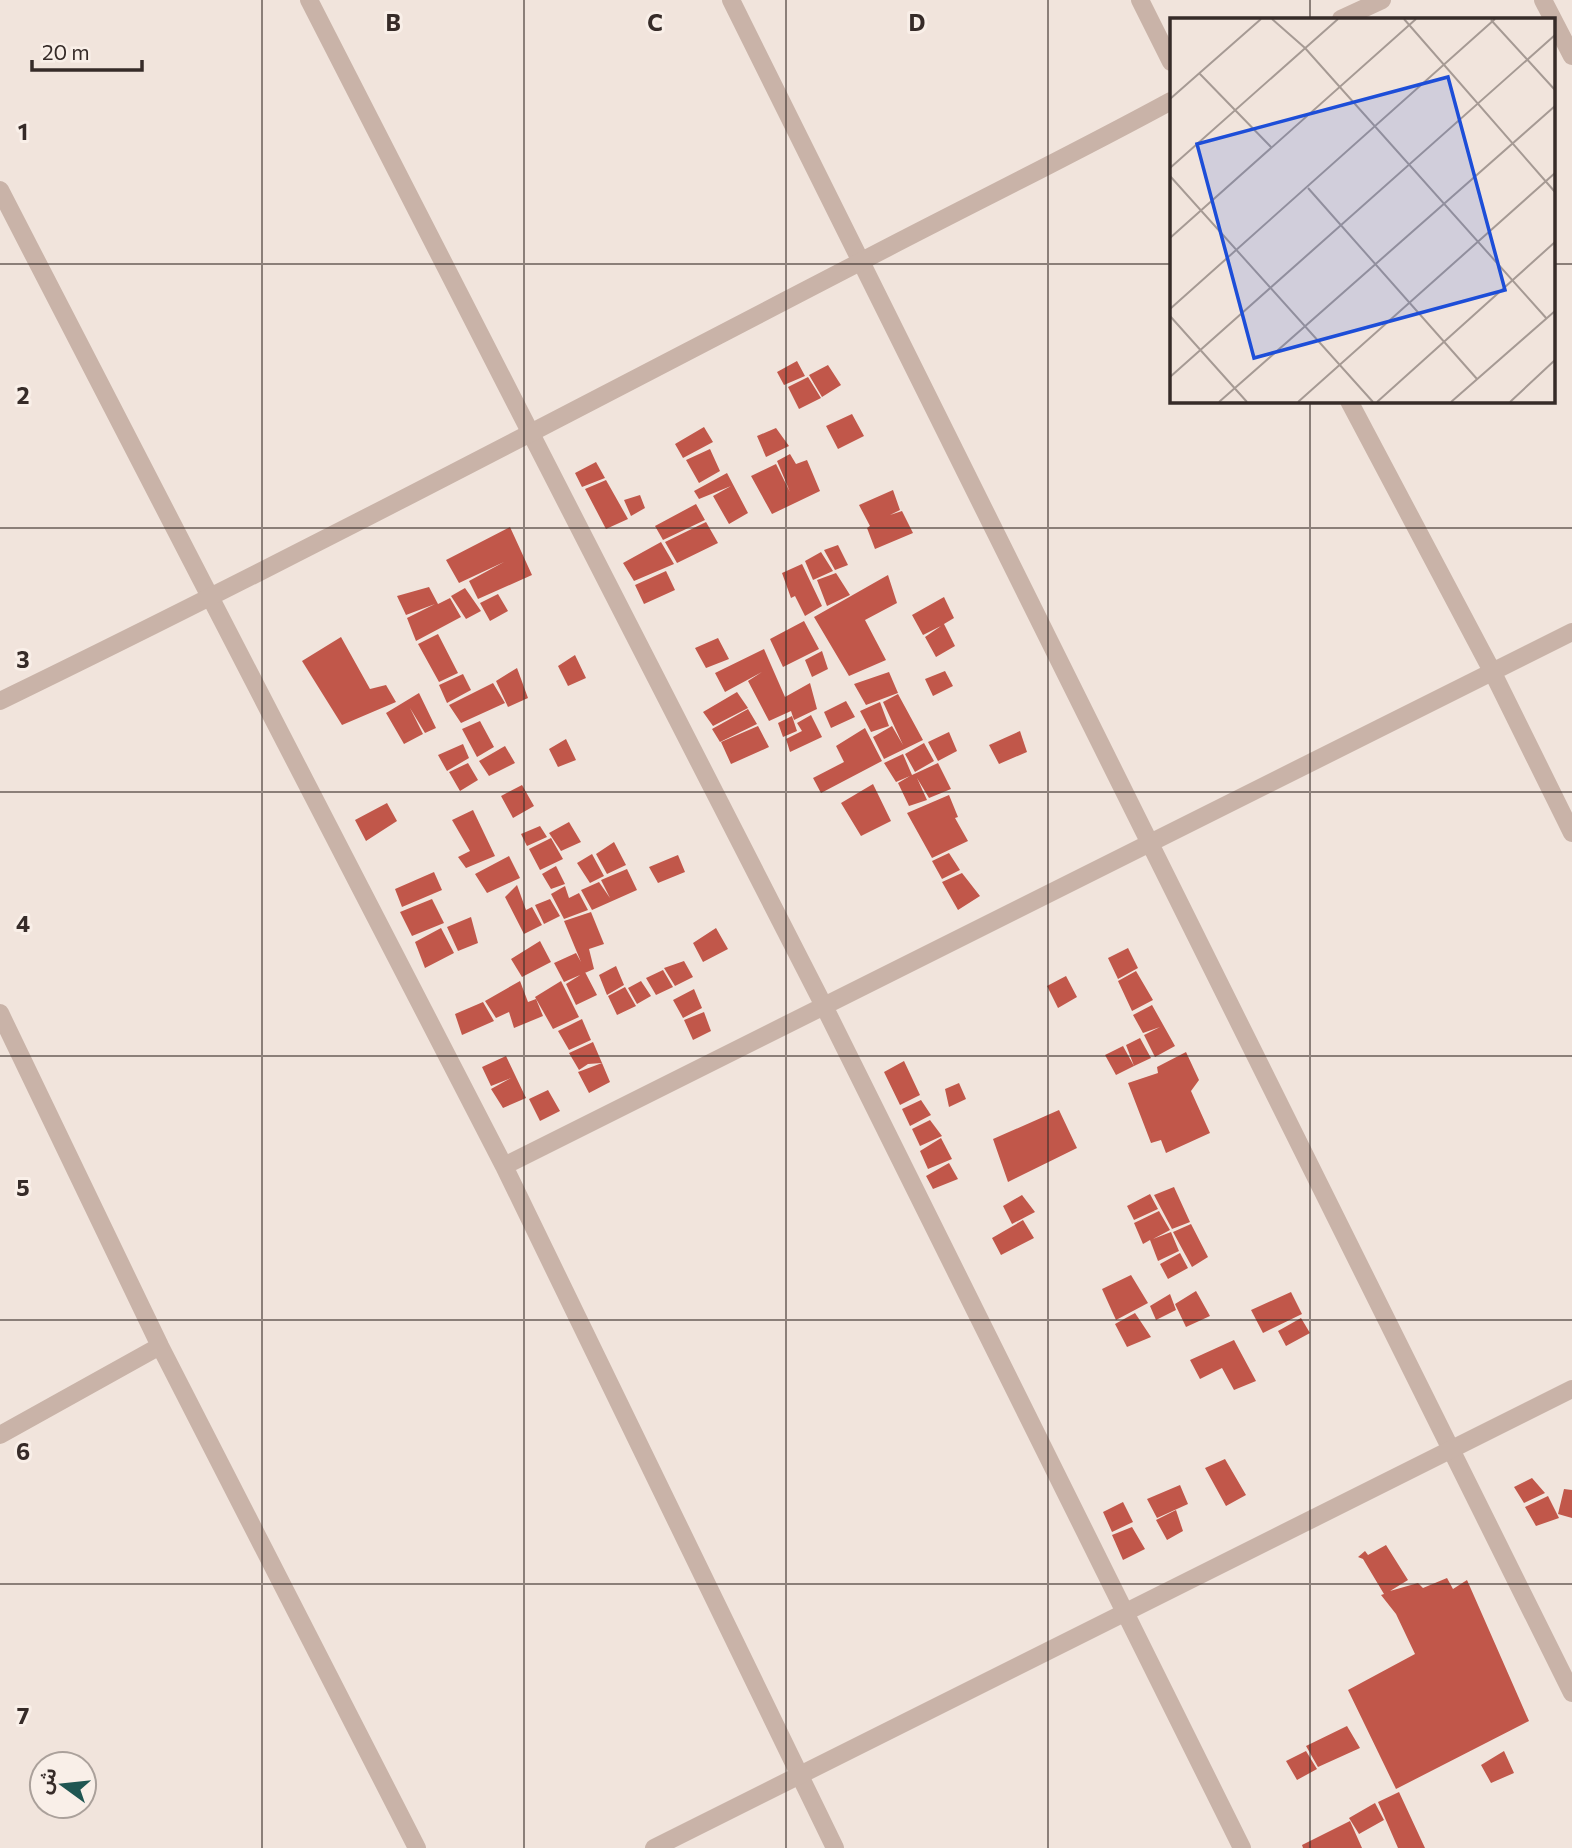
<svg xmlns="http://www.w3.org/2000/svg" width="1572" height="1848" font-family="Commissioner,'Noto Sans Arabic',sans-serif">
  <rect width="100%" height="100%" fill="#f1e4dc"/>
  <!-- building -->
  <path fill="#c1574a" d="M797 361 805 376 784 385 777 372Z
    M828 365 841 385 822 397 809 375Z
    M808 377 821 398 799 409 788 387Z
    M852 414 864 436 838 449 826 426Z
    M704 427 713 442 683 458 675 444Z
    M776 428 789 446 766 457 757 436Z
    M710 449 720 471 699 483 686 460Z
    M790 454 796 464 807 460 820 491 772 514 751 476 776 464 790 492 777 461Z
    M596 462 605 478 582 487 575 473Z
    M727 473 748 513 729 524 713 496 731 486 699 499 694 491Z
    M606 480 628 519 606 529 585 489Z
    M893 490 900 510 890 515 902 511 913 533 875 549 867 528 870 526 859 505Z
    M640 495 645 508 631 516 624 500Z
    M696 504 705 520 663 540 655 526Z
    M706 522 718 543 677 563 665 542Z
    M510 527 532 575 478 599 469 581 504 562 459 583 446 560Z
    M661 542 674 564 634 581 623 563Z
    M838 545 848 565 835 570 824 550Z
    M821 552 833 571 813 580 805 561Z
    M802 564 822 606 805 616 795 596 791 598 782 573Z
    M666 571 675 590 644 604 635 585Z
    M836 573 850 595 827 606 817 580Z
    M888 575 897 603 865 620 886 660 849 676 814 617Z
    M429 587 438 604 450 598 461 617 416 641 407 618 435 604 406 615 397 596Z
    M465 588 481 611 466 619 451 596Z
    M498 594 508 611 490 621 480 603Z
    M944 597 954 618 944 624 955 646 936 657 925 637 941 626 923 635 912 615Z
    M804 621 819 649 783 667 770 639Z
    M438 634 458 673 439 682 418 644Z
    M341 637 370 689 386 685 396 702 342 725 302 661Z
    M718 638 729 659 706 668 695 648Z
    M764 649 785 697 810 683 817 709 794 720 791 711 769 721 748 681 762 672 725 692 715 673Z
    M822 651 828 669 812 677 805 660Z
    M575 655 586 678 568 686 558 666Z
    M517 668 528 698 508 707 496 681Z
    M945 671 953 686 933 696 925 679Z
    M889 672 898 693 866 705 854 684Z
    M463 674 471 690 447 703 439 685Z
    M493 683 505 703 461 723 449 705Z
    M737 692 748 708 713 726 703 712Z
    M419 693 436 728 425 733 410 708 423 734 404 744 386 713Z
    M898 694 923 740 884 759 873 737 892 726 903 745 883 702Z
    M846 701 855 717 831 728 824 712Z
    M880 702 889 726 871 732 860 711Z
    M748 709 757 724 720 742 712 729Z
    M811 715 822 737 790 752 786 739 802 731 797 723Z
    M792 716 797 731 783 737 778 723Z
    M480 721 494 747 477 757 462 729Z
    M758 726 769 747 731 764 721 742Z
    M865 728 882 761 821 793 813 778 844 762 836 746Z
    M1020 731 1027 752 999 764 989 745Z
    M949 732 957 751 938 761 928 742Z
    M566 739 576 760 558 767 549 749Z
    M924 743 934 761 915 772 905 754Z
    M463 744 469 758 447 771 438 755Z
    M505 746 515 763 489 776 479 761Z
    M903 754 912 775 938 763 951 789 929 798 917 778 927 800 909 806 898 783 910 776 896 782 884 763Z
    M468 763 478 780 460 791 449 772Z
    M873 784 891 821 861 836 841 803Z
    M522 785 534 806 513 818 501 796Z
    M949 795 958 817 955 818 968 841 932 858 907 813Z
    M387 803 397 821 366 841 355 820Z
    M473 810 495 856 466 868 458 857 470 851 452 820Z
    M569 822 581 842 561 851 549 833Z
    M540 826 547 837 527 846 521 834Z
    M551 838 563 859 540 870 529 849Z
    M614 842 626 865 607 874 596 854Z
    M949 853 960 870 942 879 932 861Z
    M592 854 604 876 590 883 577 863Z
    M678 855 685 872 658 883 649 867Z
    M509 856 520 878 487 893 475 874Z
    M556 866 565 884 551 889 542 874Z
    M627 869 637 890 592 910 581 890 599 882 610 898 601 880Z
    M434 872 442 890 402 907 395 889Z
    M962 873 980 896 958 910 942 882Z
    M517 885 526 910 532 907 542 925 524 934 505 897Z
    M565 886 569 898 579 893 588 910 564 919 551 894Z
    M432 899 444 923 412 936 400 912Z
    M550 899 560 916 544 924 535 905Z
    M591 912 604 944 589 949 594 969 564 982 554 963 576 953 581 962 564 921Z
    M471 917 478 943 458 951 447 927Z
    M441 928 454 953 425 968 415 942Z
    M716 928 728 949 703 962 693 943Z
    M540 941 551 962 522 977 511 959Z
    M1128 948 1138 968 1118 979 1108 958Z
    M684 961 693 977 675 986 664 968Z
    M616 966 624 985 607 995 599 975Z
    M663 970 673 987 656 995 646 978Z
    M1136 971 1153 1000 1132 1011 1118 981Z
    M585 972 597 995 576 1005 566 984Z
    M1066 976 1077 997 1058 1008 1047 986Z
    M520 981 528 1002 536 999 543 1016 514 1028 509 1012 496 1018 485 1001Z
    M561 981 579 1017 553 1029 535 997Z
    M641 981 651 996 637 1004 628 988Z
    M625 987 636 1006 617 1015 608 996Z
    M694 989 702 1008 683 1018 673 1000Z
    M483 1002 494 1021 462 1035 455 1014Z
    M1152 1005 1175 1046 1155 1057 1144 1035 1160 1027 1143 1033 1133 1015Z
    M704 1012 711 1031 693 1040 684 1020Z
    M582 1019 591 1040 569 1050 558 1031Z
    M1140 1038 1151 1058 1134 1066 1126 1045Z
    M593 1042 602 1063 610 1082 589 1093 578 1072 602 1063 588 1064 579 1070 569 1053Z
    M1123 1046 1134 1066 1116 1075 1105 1055Z
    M1186 1052 1199 1080 1191 1091 1210 1133 1166 1153 1161 1140 1151 1143 1128 1083 1158 1073 1157 1067Z
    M506 1056 526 1098 503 1108 491 1089 511 1078 491 1086 482 1067Z
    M904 1061 920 1095 900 1105 884 1072Z
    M959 1083 966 1099 949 1107 945 1089Z
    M548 1090 560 1111 540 1121 529 1099Z
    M921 1100 931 1115 910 1126 902 1109Z
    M1059 1110 1077 1148 1008 1182 993 1139Z
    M930 1120 942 1136 920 1146 912 1129Z
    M941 1138 952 1159 928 1169 920 1151Z
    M949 1163 958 1179 933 1189 926 1176Z
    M1174 1187 1190 1222 1172 1229 1154 1195Z
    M1150 1194 1158 1209 1134 1220 1127 1206Z
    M1022 1195 1035 1212 1012 1224 1003 1206Z
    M1159 1211 1170 1230 1153 1239 1171 1232 1179 1251 1158 1261 1150 1240 1143 1244 1134 1223Z
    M1023 1220 1034 1238 1001 1255 992 1238Z
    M1191 1224 1208 1257 1192 1267 1173 1232Z
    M1180 1253 1188 1268 1168 1279 1160 1264Z
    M1131 1275 1148 1303 1116 1320 1102 1289Z
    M1196 1291 1210 1316 1186 1327 1175 1304Z
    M1291 1292 1302 1314 1263 1333 1251 1310Z
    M1170 1294 1176 1310 1156 1320 1150 1306Z
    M1135 1313 1151 1337 1127 1347 1115 1324Z
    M1301 1318 1310 1333 1286 1346 1278 1331Z
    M1234 1340 1256 1381 1234 1390 1222 1368 1200 1379 1190 1360Z
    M1225 1459 1246 1495 1226 1506 1205 1468Z
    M1532 1478 1545 1493 1524 1503 1514 1487Z
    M1180 1485 1188 1504 1157 1518 1147 1499Z
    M1564 1489 1572 1490V1518L1558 1514Z
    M1548 1496 1559 1518 1536 1526 1525 1507Z
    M1123 1502 1133 1522 1112 1532 1103 1512Z
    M1176 1510 1183 1531 1167 1540 1156 1520Z
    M1132 1527 1145 1549 1123 1560 1112 1535Z
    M1386 1545 1408 1580 1390 1591 1418 1583 1423 1588 1447 1578 1453 1589 1467 1580 1529 1721 1396 1789 1348 1690 1415 1654 1396 1614 1381 1595 1384 1594 1363 1559 1358 1557 1365 1551 1368 1555Z
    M1347 1726 1360 1748 1318 1767 1306 1746Z
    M1306 1751 1317 1769 1297 1780 1286 1761Z
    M1504 1751 1514 1773 1491 1783 1481 1765Z
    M1399 1792 1425 1848H1398L1378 1802Z
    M1375 1803 1384 1820 1359 1834 1349 1818Z
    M1350 1821 1362 1848H1303L1302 1845Z"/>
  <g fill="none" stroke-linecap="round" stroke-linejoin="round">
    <!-- minor -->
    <path stroke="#c9b3a8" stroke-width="18" d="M309 0 825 1008 1242 1848
      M731 0 1572 1693
      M1140 0 1171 62
      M1543 0 1572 56
      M0 190 504 1166 835 1848
      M1349 401 1492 671 1572 833
      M0 1013 160 1346 417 1848
      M504 1166 1572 632
      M0 1435 160 1346"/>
    <!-- tertiary -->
    <path stroke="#c9b3a8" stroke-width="18" d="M1341 19 1382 0
      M0 701C290 560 574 410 860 262 963 208 1068 157 1171 101
      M654 1848 1572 1389"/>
  </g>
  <!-- grid -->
  <path fill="none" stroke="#362b28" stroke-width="2" stroke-opacity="0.55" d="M262 0V1848M524 0V1848M786 0V1848M1048 0V1848M1310 0V19M0 264H1171M1553 264H1572M1310 401V1848M0 528H1572M0 792H1572M0 1056H1572M0 1320H1572M0 1584H1572"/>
  <!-- overview -->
  <g transform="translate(1170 18)">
    <rect width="385" height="385" fill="#f1e4dc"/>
    <path fill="none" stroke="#a69a94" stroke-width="2" d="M102 1 135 30 377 301M234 1 385 174M321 2 385 72M29 55 101 129M0 81 91 1M0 150 168 1M0 158 203 384M138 170 307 361M0 220 246 1M0 291 325 1M0 298 77 384M0 359 385 17M49 384 385 88M128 384 385 155M207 384 385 224M281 384 385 293M340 384 385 342"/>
    <path fill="#1d4ed8" fill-opacity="0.15" stroke="#1d4ed8" stroke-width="3.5" d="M278 59 335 272 84 340 27 126Z"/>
    <rect width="385" height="385" fill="none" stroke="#362b28" stroke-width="3.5"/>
  </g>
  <g font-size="23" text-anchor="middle" font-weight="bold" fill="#362b28" stroke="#f9efe8" stroke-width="6" stroke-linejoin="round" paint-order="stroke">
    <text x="393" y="31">B</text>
    <text x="655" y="31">C</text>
    <text x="917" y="31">D</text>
    <text x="23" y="140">1</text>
    <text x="23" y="404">2</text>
    <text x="23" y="668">3</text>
    <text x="23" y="932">4</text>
    <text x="23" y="1196">5</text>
    <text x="23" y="1460">6</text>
    <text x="23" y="1724">7</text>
  </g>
  <!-- north arrow -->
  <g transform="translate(63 1785) rotate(285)"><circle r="33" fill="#f9efe8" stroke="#aba19b" stroke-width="2"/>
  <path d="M0-5L12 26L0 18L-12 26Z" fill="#1f5652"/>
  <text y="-10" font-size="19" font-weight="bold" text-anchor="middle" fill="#362b28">ش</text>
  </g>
  <!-- scale -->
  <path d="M32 60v10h110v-10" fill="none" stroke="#362b28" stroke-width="3.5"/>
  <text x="42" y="60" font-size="21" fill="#362b28" stroke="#f9efe8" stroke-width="5" paint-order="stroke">20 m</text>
</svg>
